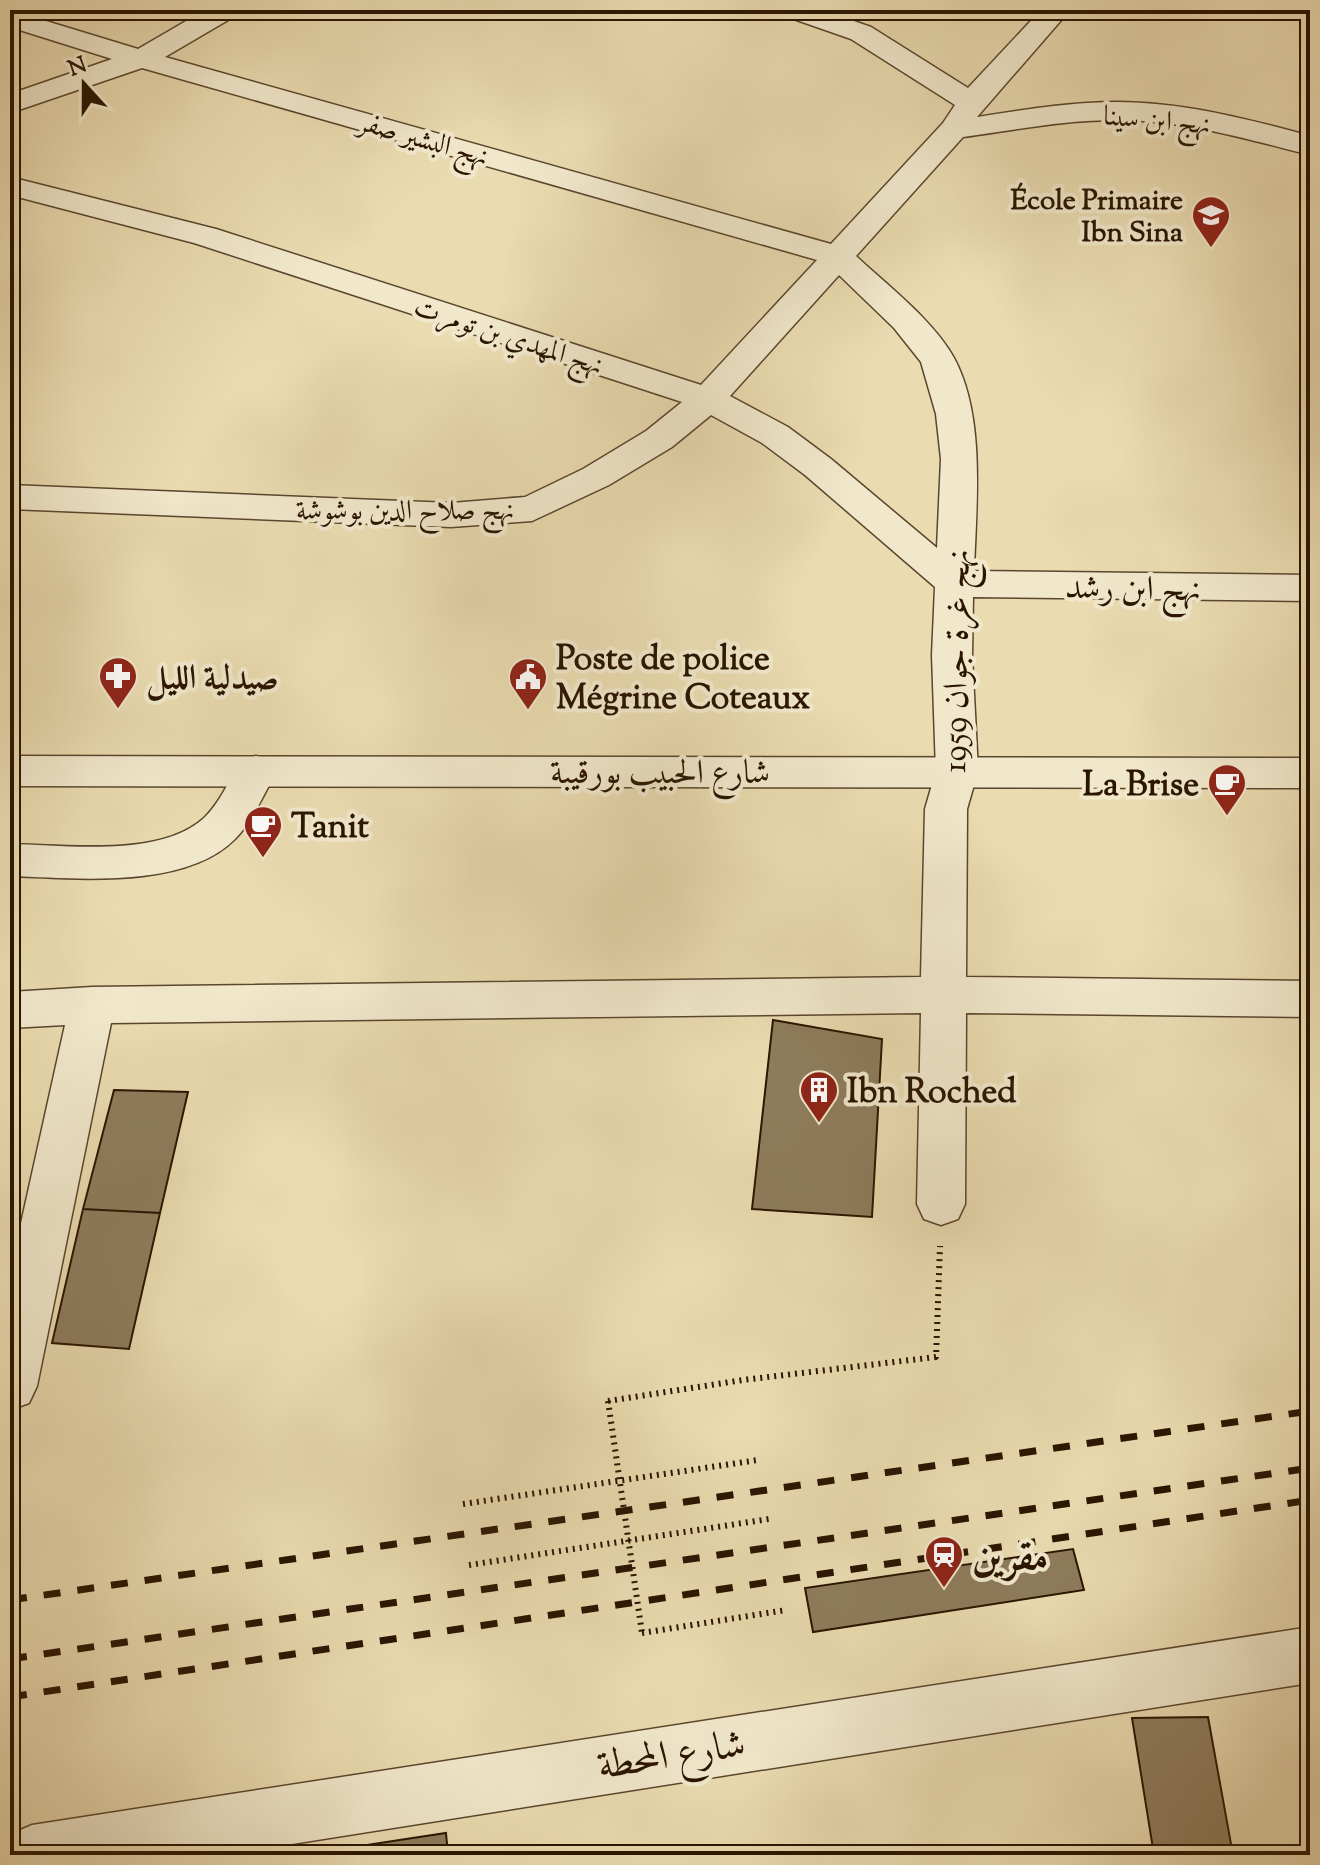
<svg xmlns="http://www.w3.org/2000/svg" width="1320" height="1865" font-family="'Sorts Mill Goudy',Amiri,serif">
  <rect width="100%" height="100%" fill="#eadbb0"/>
  <filter id="stains"><feTurbulence type="fractalNoise" baseFrequency=".0025" numOctaves="4"/><feColorMatrix values="0 0 0 0 .2 0 0 0 0 .09 0 0 0 0 .02 0 0 0 .5 -.17"/></filter>
  <radialGradient id="worn" r=".72"><stop offset=".6" stop-color="#630" stop-opacity="0"/><stop offset="1" stop-color="#630" stop-opacity=".3"/></radialGradient>
  <!-- building -->
  <path fill="#8e7c5c" stroke="#2a1501" stroke-width="2" d="M773 1020 882 1039 872 1217 752 1209Z
    M114 1090 188 1092 160 1213 83 1209Z
    M83 1209 160 1213 129 1349 52 1343Z
    M1073 1549 1084 1590 813 1632 805 1588Z
    M1208 1717 1233 1855H1154L1132 1718Z
    M446 1833 448 1855H353V1847Z"/>
  <g fill="none" stroke-linecap="round" stroke-linejoin="round">
    <defs>
      <path id="minor" d="M10 10 138 49 205 10H239L235 16 165 57 831 244 943 123 955 105 851 39 785 16 781 10H822L871 27 968 88 1041 10H1070L977 117C1023 110 1070 102 1117 102 1182 102 1248 119 1310 136V155C1246 139 1183 120 1117 120 1065 120 1014 130 963 137L856 256C887 285 934 321 954 358 986 417 976 506 974 571L1310 575V601L973 597 972 655 978 771 967 809 966 977 1310 981V1017L966 1013 965 1204 958 1219 941 1225 924 1219 917 1204 921 1013 111 1023 37 1386 29 1403 10 1410V1273L65 1025 10 1028V992L92 987 921 977 925 809 936 771 932 655 935 587 805 475 762 443 711 415 672 447 609 485 532 521 451 527 10 509V485L451 503 525 497 583 469 646 431 682 402 194 243 10 195V177L216 229 701 385 817 260 142 68 10 113V94L112 59 10 27ZM839 275 894 328 921 362 936 414 941 459 937 548 831 459 788 427 730 396Z
        M256 756 271 760 277 771C264 793 253 821 235 839 184 890 76 878 10 876V844C66 845 160 858 204 818 220 803 230 779 241 760Z
        M1310 1627V1683L222 1855H10L11 1834 32 1825Z"/>
      <path id="tertiary" d="M10 756 1310 758V788L10 786Z"/>
    </defs>
    <!-- minor casing -->
    <use href="#minor" stroke="#5a462d" stroke-width="3"/>
    <!-- tertiary casing -->
    <use href="#tertiary" stroke="#5a462d" stroke-width="3"/>
    <!-- path -->
    <path stroke="#2a1501" stroke-width="6" stroke-dasharray="2 5" stroke-linecap="butt" d="M608 1401 743 1380 936 1357 940 1246
      M463 1504 758 1460
      M469 1565 769 1519
      M642 1633 786 1610"/>
    <!-- minor -->
    <use href="#minor" fill="#f1e8cc" fill-rule="evenodd"/>
    <!-- tertiary -->
    <use href="#tertiary" fill="#f1e8cc" fill-rule="evenodd"/>
    <!-- rail -->
    <path stroke="#2a1501" stroke-width="7" stroke-dasharray="17 17" stroke-linecap="butt" d="M10 1600 1310 1411
      M10 1659 1310 1468
      M10 1697 1310 1500"/>
    <!-- path-bridge -->
    <path stroke="#2a1501" stroke-width="6" stroke-dasharray="2 5" stroke-linecap="butt" d="M608 1401 642 1633"/>
  </g>
  <!-- icons -->
  <defs>
    <symbol id="school-pin" viewBox="-11 -11 22 30"><path d="M0 17L-7.5 6A9.5 9.5 0 1 1 7.5 6Z" fill="#8f2418" stroke="#f1e8cc"/><path d="M0-5L7-2L0 1L-7-2ZM-4 1L0 2.5L4 1V4Q0 6-4 4Z" fill="#fff"/></symbol>
    <symbol id="pharmacy-pin" viewBox="-11 -11 22 30"><path d="M0 17L-7.5 6A9.5 9.5 0 1 1 7.5 6Z" fill="#8f2418" stroke="#f1e8cc"/><path d="M-2-6h4v4h4v4h-4v4h-4v-4h-4v-4h4Z" fill="#fff"/></symbol>
    <symbol id="civic-pin" viewBox="-11 -11 22 30"><path d="M0 17L-7.5 6A9.5 9.5 0 1 1 7.5 6Z" fill="#8f2418" stroke="#f1e8cc"/><path d="M-.6-6.5H3V-4.5H.6V-3L4-1V1h2V6H-6V1h2V-1L-.6-3ZM-1.2 2.5V6h2.4V2.5Z" fill="#fff"/></symbol>
    <symbol id="cafe-pin" viewBox="-11 -11 22 30"><path d="M0 17L-7.5 6A9.5 9.5 0 1 1 7.5 6Z" fill="#8f2418" stroke="#f1e8cc"/><path d="M-5.5-4.5H6V0H3Q3 3.5 0 3.5H-2.5Q-5.5 3.5-5.5 0ZM3-3.2v2h1.7v-2ZM-6 4.5H4V6H-6Z" fill="#fff"/></symbol>
    <symbol id="building-pin" viewBox="-11 -11 22 30"><path d="M0 17L-7.5 6A9.5 9.5 0 1 1 7.5 6Z" fill="#8f2418" stroke="#f1e8cc"/><path d="M-4-6H4V6H1V3H-1V6H-4ZM-2.5-4.3h1.7v1.8h-1.7ZM.8-4.3h1.7v1.8H.8ZM-2.5-1h1.7V.8h-1.7ZM.8-1h1.7V.8H.8Z" fill="#fff"/></symbol>
    <symbol id="station-pin" viewBox="-11 -11 22 30"><path d="M0 17L-7.5 6A9.5 9.5 0 1 1 7.5 6Z" fill="#8f2418" stroke="#f1e8cc"/><path d="M-3-6H3Q5-6 5-4V2Q5 4 3 4L4.5 6H3L1.5 4h-3L-3 6H-4.5L-3 4Q-5 4-5 2V-4Q-5-6-3-6ZM-3.5-4v3h7v-3ZM-3.5 1v1.5H-2V1ZM2 1v1.5H3.5V1Z" fill="#fff"/></symbol>
  </defs>
  <g fill-rule="evenodd">
    <use href="#school-pin" x="1189" y="193" width="44" height="60"/>
    <use href="#pharmacy-pin" x="96" y="654" width="44" height="60"/>
    <use href="#civic-pin" x="506" y="655" width="44" height="60"/>
    <use href="#cafe-pin" x="1205" y="761" width="44" height="60"/>
    <use href="#cafe-pin" x="241" y="803" width="44" height="60"/>
    <use href="#building-pin" x="797" y="1068" width="44" height="60"/>
    <use href="#station-pin" x="922" y="1533" width="44" height="60"/>
  </g>
  <g text-anchor="middle" stroke-width="8" stroke-linejoin="round" paint-order="stroke">
    <!-- far-street labels -->
    <g font-size="28" fill="#2a1501" stroke="#f1e8cc">
      <text transform="translate(1157 119) rotate(5)" y="10">نهج ابن سينا</text>
      <text transform="translate(424 138) rotate(16)" y="10">نهج البشير صفر</text>
      <text transform="translate(509 335) rotate(18)" y="10">نهج المهدي بن تومرت</text>
      <text x="405" y="519">نهج صلاح الدين بوشوشة</text>
    </g>
    <!-- far-poi labels -->
    <g font-size="28" font-weight="bold" fill="#2a1501" stroke="#f1e8cc" text-anchor="end">
      <text x="1183" y="209">École Primaire<tspan x="1183" dy="32">Ibn Sina</tspan></text>
    </g>
    <!-- street labels -->
    <g font-size="34" fill="#2a1501" stroke="#f1e8cc">
      <text transform="translate(1133 587) rotate(1)" y="12">نهج ابن رشد</text>
      <text transform="translate(955 661) rotate(-89)" y="12">نهج غرة جوان 1959</text>
      <text x="660" y="783">شارع الحبيب بورقيبة</text>
    </g>
    <!-- poi labels -->
    <g font-size="34" font-weight="bold" fill="#2a1501" stroke="#f1e8cc" text-anchor="start">
      <text x="556" y="669">Poste de police<tspan x="556" dy="39">Mégrine Coteaux</tspan></text>
      <text x="146" y="688">صيدلية الليل</text>
      <text x="1199" y="795" text-anchor="end">La Brise</text>
      <text x="291" y="837">Tanit</text>
      <text x="847" y="1102">Ibn Roched</text>
    </g>
    <!-- near-poi labels -->
    <g font-size="40" font-weight="bold" fill="#2a1501" stroke="#f1e8cc" text-anchor="start">
      <text x="972" y="1569">مقرين</text>
    </g>
    <!-- near-street labels -->
    <g font-size="40" fill="#2a1501" stroke="#f1e8cc">
      <text transform="translate(671 1753) rotate(-9)" y="14">شارع المحطة</text>
    </g>
  </g>
  <!-- margin -->
  <rect width="1320" height="1865" fill="none" stroke="#eadbb0" stroke-width="40"/>
  <rect x="12" y="12" width="1296" height="1841" fill="none" stroke="#2a1501" stroke-width="4"/>
  <rect x="20" y="20" width="1280" height="1825" fill="none" stroke="#2a1501" stroke-width="2"/>
  <!-- north arrow -->
  <g transform="translate(84 84) rotate(339)" stroke="#f1e8cc" stroke-width="6" paint-order="stroke">
  <path d="M0-6L14 30L0 20L-14 30Z" fill="#2a1501"/>
  <text y="-12" font-size="22" font-weight="bold" text-anchor="middle" fill="#2a1501">N</text>
  </g>
  <rect width="100%" height="100%" filter="url(#stains)"/>
  <rect width="100%" height="100%" fill="url(#worn)"/>
</svg>
